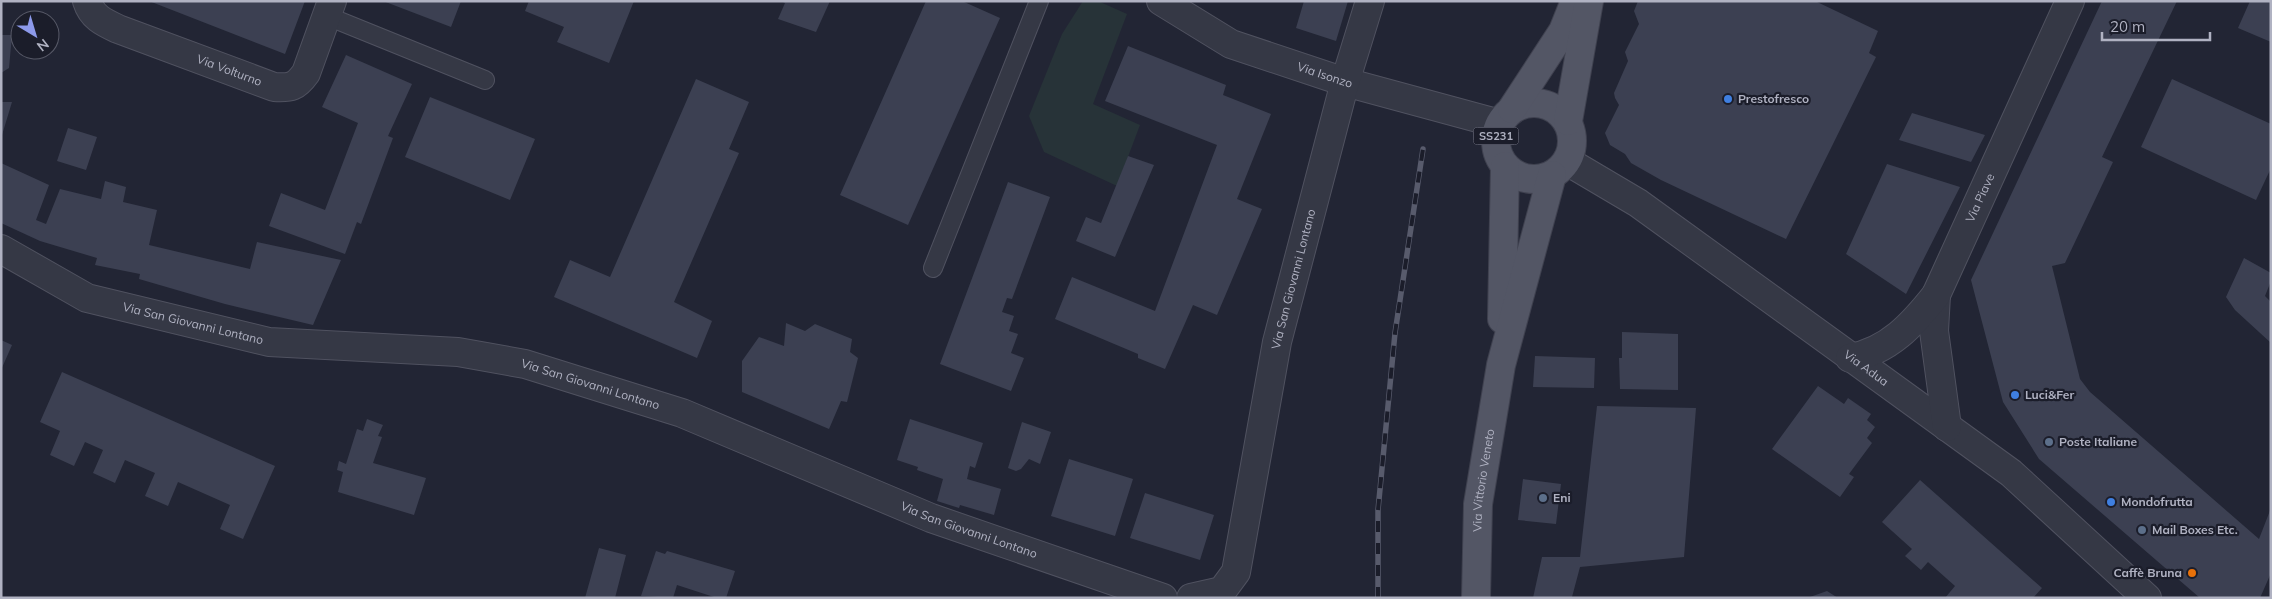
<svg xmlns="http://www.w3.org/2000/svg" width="2272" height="599" font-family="Mulish,sans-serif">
  <rect width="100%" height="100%" fill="#222534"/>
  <!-- green -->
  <path fill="#273338" d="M1083 1H1098L1127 14 1093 104 1140 125 1117 186 1044 152 1029 116 1062 34Z"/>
  <!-- building -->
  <path fill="#3c4052" d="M149 1H305L285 54Z
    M383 1H461L451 27Z
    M529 1H634L609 63 557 42 564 27 525 11Z
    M781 1H830L816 32 778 19 785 3Z
    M926 1H962L1000 18 908 225 840 195Z
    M1304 1H1348L1336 41 1296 28Z
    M1638 1H1815L1878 31 1869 53 1876 57 1786 239 1661 180 1631 163 1625 154 1610 145 1605 133 1619 105 1615 98 1614 93 1628 61 1625 52 1639 24 1634 11Z
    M2102 1H2177L2102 157 2113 162 2065 263 2052 266 2080 379 2090 392 2259 539 2271 508V573L2260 598H2200L2039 459 2003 402 1971 280Z
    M2250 1H2271V42L2238 28Z
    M1 35H12L9 68 1 73Z
    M1128 46 1226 85 1223 95 1271 114 1237 199 1262 209 1217 315 1193 305 1165 369 1138 358V354L1055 319 1072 277 1155 311 1217 145 1105 101Z
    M346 55 412 84 388 136 393 138 361 224 357 222 345 254 269 226 281 193 325 210 358 123 322 107Z
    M696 79 749 102 729 149 739 153 674 302 712 321 697 358 554 297 570 260 610 277Z
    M2172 79 2271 124V168L2256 200 2141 147Z
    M430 97 535 139 510 200 405 157Z
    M1 102H12L2 135H1Z
    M1912 113 1985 135 1971 162 1899 140Z
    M68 128 97 137 86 170 57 161Z
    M1128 156 1154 165 1115 257 1076 241 1086 217 1101 223Z
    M1 163 49 185 36 220 46 224 60 189 101 199 105 181 126 187 123 202 157 210 149 245 250 269 257 242 341 260 313 325 225 304 139 279 140 274 95 265 97 258 40 241 1 223Z
    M1887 164 1960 187 1906 294 1846 254Z
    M1008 182 1050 197 1012 299 1007 298 1002 312 1014 316 1009 331 1018 334 1011 353 1024 358 1011 391 940 364Z
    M2244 258 2271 273V281L2265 296 2271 302V343L2235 310 2226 297Z
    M786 323 805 331 815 324 852 339 850 352 858 358 847 402 841 401 829 429 742 392V361L759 337 784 346Z
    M1622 332 1678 334V390L1620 389 1619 358H1622Z
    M1 340 12 345 1 370Z
    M1535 356 1595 358 1594 388 1533 387Z
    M62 372 275 466 243 539 220 529 230 505 178 482 168 506 145 496 155 473 125 460 115 483 93 473 103 450 85 442 74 466 50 455 60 431 40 422Z
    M1818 386 1844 404 1848 398 1871 414 1867 420 1875 427 1867 438 1872 443 1849 474 1854 477 1840 497 1772 449Z
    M1597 406 1696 408 1684 557 1580 567 1572 597 1533 598 1542 557H1580Z
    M367 419 383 425 378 436 382 437 373 463 426 478 414 515 338 492 343 472 337 470 339 461 346 464 357 429 363 431Z
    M910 419 983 443 975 468 970 466 967 479 1001 489 994 515 960 505 959 508 937 501 943 479 917 470 918 467 897 460Z
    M1022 422 1051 432 1040 464 1029 459 1021 469 1016 471 1008 468Z
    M1069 459 1133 479 1115 536 1051 516Z
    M1523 479 1561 484 1556 524 1518 520Z
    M1920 480 2042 588 2033 598H1945L1955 586 1928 562 1921 570 1905 556 1912 549 1882 522Z
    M1145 493 1214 515 1200 560 1130 538Z
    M599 548 626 555 615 598H585Z
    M656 551 665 554 667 551 735 571 726 598H717L677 585 673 598 641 596Z
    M1827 591 1838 598H1810V597Z"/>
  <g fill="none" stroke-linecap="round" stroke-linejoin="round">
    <defs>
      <path id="lane" d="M327 16 485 80
        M933 268 1039 1"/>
      <g id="street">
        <path id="s1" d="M87 1C92 17 103 22 118 29L274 87C291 88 296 87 306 73L332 1"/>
        <path id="s2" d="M1161 1 1231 44 1345 82 1500 124"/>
        <path id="s3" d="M1567 161 1638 203 2011 473 2147 598"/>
        <path id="s4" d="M1 249 87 298 269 342 458 352 525 364 682 413 931 518 1163 598"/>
        <path d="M1936 295 1934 331 1947 427"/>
        <path id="s5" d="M1850 358C1889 351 1913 324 1936 295L2070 1"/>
        <path id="s6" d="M1191 598 1222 591 1236 572 1277 342 1345 82 1370 1"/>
      </g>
      <g id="primary">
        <circle cx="1534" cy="141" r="38"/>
        <path d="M1512 109 1563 31 1575 1"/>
        <path d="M1568 121 1589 1"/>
        <path d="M1502 319 1505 166"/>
        <path id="s7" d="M1476 598 1478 504 1501 365 1552 175"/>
      </g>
    </defs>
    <!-- lane casing -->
    <use href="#lane" stroke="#505260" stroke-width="20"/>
    <!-- street casing -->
    <use href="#street" stroke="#505260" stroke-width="30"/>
    <!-- primary casing -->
    <use href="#primary" stroke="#3f414f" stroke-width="30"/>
    <!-- lane -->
    <use href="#lane" stroke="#353845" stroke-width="18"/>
    <!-- street -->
    <use href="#street" stroke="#353845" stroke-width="28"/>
    <!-- primary -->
    <use href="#primary" stroke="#535665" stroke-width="28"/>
    <defs>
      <path id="rail" d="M1378 598V510L1395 333 1423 149"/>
    </defs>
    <!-- rail casing -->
    <use href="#rail" stroke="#585b6c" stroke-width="5.5"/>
    <!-- rail -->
    <use href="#rail" stroke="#1b1d2a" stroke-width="4" stroke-dasharray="11" stroke-linecap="butt"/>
  </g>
  <!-- markers -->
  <g fill="#3f7fe0" stroke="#1b1d2a" stroke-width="2">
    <circle cx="1728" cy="99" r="5"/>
    <circle cx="2015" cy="395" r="5"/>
    <circle cx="2111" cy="502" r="5"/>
  </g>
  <g fill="#5c6f8a" stroke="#1b1d2a" stroke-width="2">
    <circle cx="2049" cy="442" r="5"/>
    <circle cx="1543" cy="498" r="5"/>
    <circle cx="2142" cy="530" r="5"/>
  </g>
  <circle fill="#e8710a" stroke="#1b1d2a" stroke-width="2" cx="2192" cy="573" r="5"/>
  <g text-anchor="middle" stroke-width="4.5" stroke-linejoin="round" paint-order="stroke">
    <!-- shield labels -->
    <rect fill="#1b1d2a" stroke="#838594" stroke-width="1" x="1473.5" y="127.5" width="45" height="17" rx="4"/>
    <g font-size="11" font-weight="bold" fill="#b0b2c2">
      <text x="1496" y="140">SS231</text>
    </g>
    <!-- street labels -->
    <g font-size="12" fill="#b0b2c2" stroke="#1b1d2a">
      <text dy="4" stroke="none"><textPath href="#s1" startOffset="162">Via Volturno</textPath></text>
      <text dy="4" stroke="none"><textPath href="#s2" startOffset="181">Via Isonzo</textPath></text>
      <text dy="4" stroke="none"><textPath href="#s5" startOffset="216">Via Piave</textPath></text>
      <text dy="4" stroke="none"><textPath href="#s6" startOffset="354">Via San Giovanni Lontano</textPath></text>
      <text dy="4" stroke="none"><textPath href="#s4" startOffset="208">Via San Giovanni Lontano</textPath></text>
      <text dy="4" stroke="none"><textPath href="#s3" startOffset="364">Via Adua</textPath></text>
      <text dy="4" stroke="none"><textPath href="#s4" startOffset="612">Via San Giovanni Lontano</textPath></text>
      <text dy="4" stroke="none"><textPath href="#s7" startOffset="118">Via Vittorio Veneto</textPath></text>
      <text dy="4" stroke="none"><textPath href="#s4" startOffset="1018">Via San Giovanni Lontano</textPath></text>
    </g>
    <!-- poi labels -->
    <g font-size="12" font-weight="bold" fill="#b0b2c2" stroke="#1b1d2a" text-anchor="start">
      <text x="1738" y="103">Prestofresco</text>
      <text x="2025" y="399">Luci&amp;Fer</text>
      <text x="2059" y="446">Poste Italiane</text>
      <text x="1553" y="502">Eni</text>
      <text x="2121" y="506">Mondofrutta</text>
      <text x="2152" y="534">Mail Boxes Etc.</text>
      <text x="2182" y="577" text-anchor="end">Caffè Bruna</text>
    </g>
  </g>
  <!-- border -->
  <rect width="2272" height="599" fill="none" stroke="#b0b2c2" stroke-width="5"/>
  <!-- north arrow -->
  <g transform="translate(35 35) rotate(142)"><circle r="24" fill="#1b1d2a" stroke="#575967"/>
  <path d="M0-4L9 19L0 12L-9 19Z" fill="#8c99ea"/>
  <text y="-8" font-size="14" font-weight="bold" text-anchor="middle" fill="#b0b2c2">N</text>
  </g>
  <!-- scale -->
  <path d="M2102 32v8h108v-8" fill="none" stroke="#b0b2c2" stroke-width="2.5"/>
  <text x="2110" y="32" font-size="15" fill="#b0b2c2" stroke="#1b1d2a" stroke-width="4" paint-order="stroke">20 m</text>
</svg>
